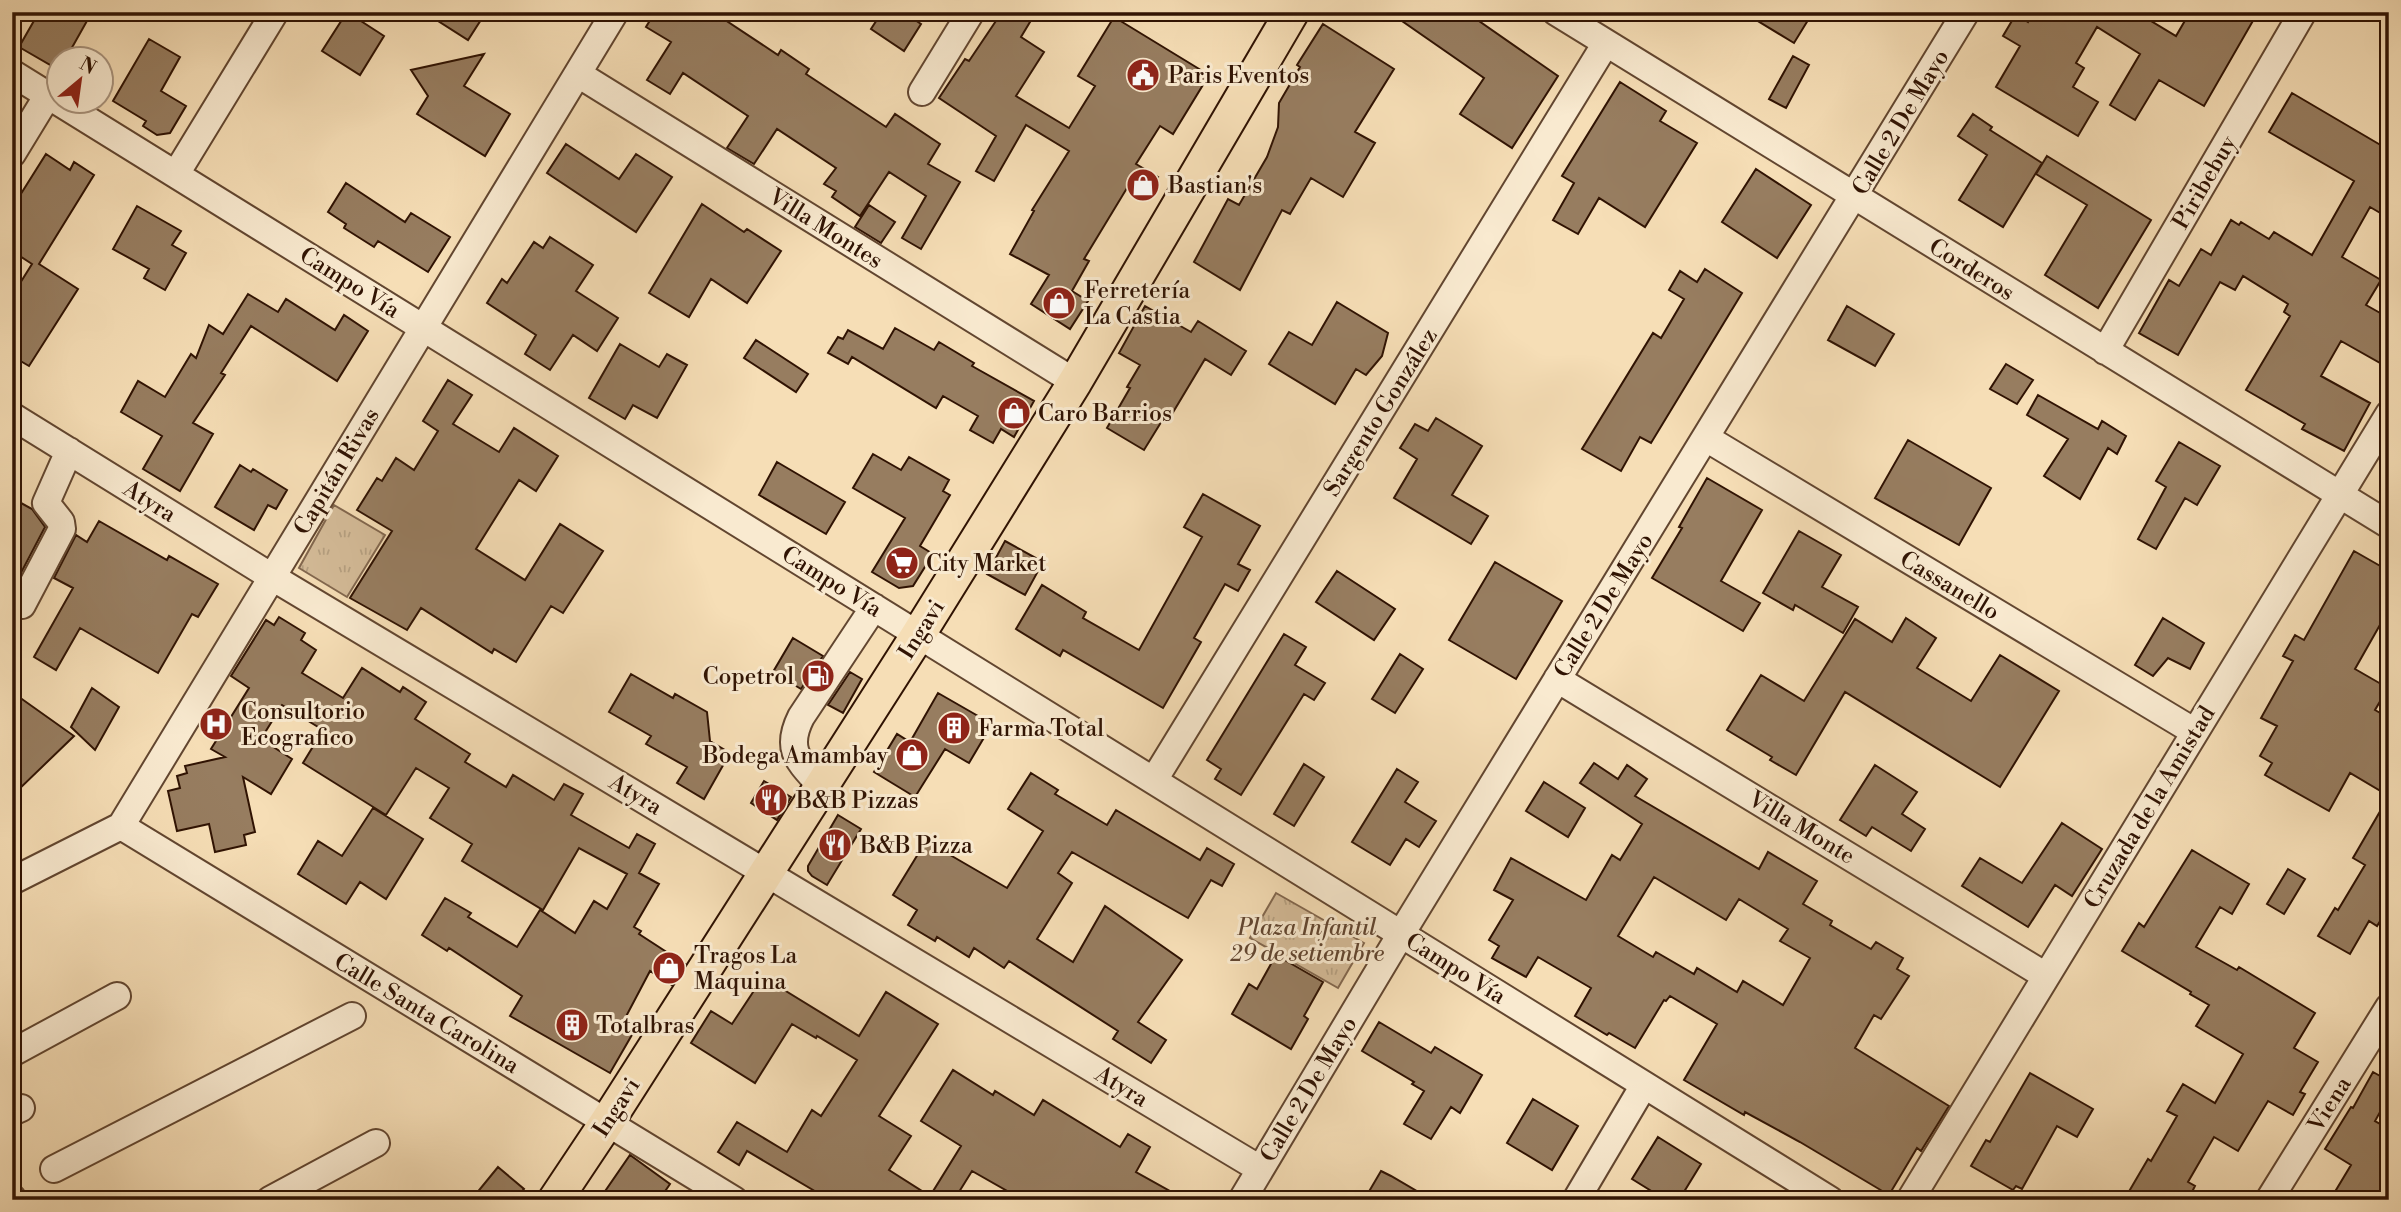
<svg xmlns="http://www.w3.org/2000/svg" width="2401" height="1212" font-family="'Libre Bodoni',serif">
  <defs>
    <pattern id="grass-tufts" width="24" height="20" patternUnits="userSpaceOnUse" patternTransform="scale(1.75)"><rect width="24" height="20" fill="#d4bb98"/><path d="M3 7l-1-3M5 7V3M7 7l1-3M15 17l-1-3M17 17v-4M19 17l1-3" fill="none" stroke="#b6a081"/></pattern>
  </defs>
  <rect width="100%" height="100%" fill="#f6deb6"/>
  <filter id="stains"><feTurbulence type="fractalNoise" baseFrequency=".00286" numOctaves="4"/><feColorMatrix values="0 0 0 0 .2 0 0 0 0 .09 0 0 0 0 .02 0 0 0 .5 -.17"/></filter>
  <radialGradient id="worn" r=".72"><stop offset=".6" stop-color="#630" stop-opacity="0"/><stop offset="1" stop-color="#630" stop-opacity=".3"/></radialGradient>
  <!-- grass -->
  <path fill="url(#grass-tufts)" stroke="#82674e" stroke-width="2" d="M334 505 385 535 347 597 299 568Z
    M1276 893 1364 943 1338 988 1250 938Z"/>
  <!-- building -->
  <path fill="#977d60" stroke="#301303" stroke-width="2" fill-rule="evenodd" d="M39 12H92L65 60H60L59 70 19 47Z
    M347 12 384 36 360 75 322 51Z
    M424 12H486L468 40Z
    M655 12H713L778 55 781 50 809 69 806 74 886 127 895 114 940 144 928 164 960 182 921 249 902 238 926 196 889 172 860 216 832 197 836 191 824 184 836 168 777 129 754 164 727 148 748 116 683 73 670 94 647 80 671 42 646 27Z
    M882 12H903L921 24 904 51 871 29Z
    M1002 12H1036L1021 37 1044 52 1016 96 1069 128 1095 86 1078 76 1114 17 1209 75 1173 134 1160 126 1136 164 1158 177 1145 198 1127 188 1084 259 1089 261 1072 291 1088 301 1070 329 1031 304 1049 275 1010 254 1034 211 1032 210 1069 151 1026 125 994 181 976 171 996 136 939 98 965 59 969 61Z
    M1389 12H1466L1558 76 1512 148 1460 114 1484 78Z
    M1743 12H1813L1794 43Z
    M2034 12H2136L2176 36 2190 12H2258L2204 106 2159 80 2135 120 2110 105 2140 54 2097 27 2076 63 2084 68 2073 87 2098 102 2078 136 1996 87 2020 46 2003 36 2016 14 2028 22Z
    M1323 24 1394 69 1355 132 1375 143 1343 197 1311 178 1290 214 1282 210 1240 290 1194 262 1228 199 1239 205 1267 157 1278 127 1279 103 1300 67 1297 65Z
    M149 39 180 57 161 91 186 106 170 133 157 135 143 126 146 121 113 101Z
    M484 54 464 86 510 114 485 156 417 114 428 96 411 70Z
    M1793 56 1809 65 1786 108 1769 99Z
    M1620 82 1666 111 1660 121 1697 143 1645 227 1599 198 1578 234 1553 220 1574 183 1562 176Z
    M2292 93 2389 150V218L2370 207 2342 257 2381 280 2366 305 2389 318V368L2341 341 2321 376 2370 403 2344 451 2302 429 2305 424 2246 390 2290 316 2284 312 2288 304 2243 276 2235 290 2220 282 2178 355 2139 333 2169 280 2179 286 2201 249 2211 255 2231 220 2239 225 2241 222 2269 239 2274 232 2312 255 2354 181 2269 132Z
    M1973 114 1992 127 1990 130 2042 163 2003 227 1959 200 1987 155 1958 136Z
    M566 144 619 179 636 154 672 177 636 232 547 173Z
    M46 154 70 170 74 162 94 175 39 264 78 289 29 366 12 356V296L32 264 12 251V208Z
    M2047 156 2151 220 2098 308 2045 275 2087 205 2036 174Z
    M1756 169 1811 205 1777 258 1722 222Z
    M346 183 405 222 411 213 450 237 428 272 378 241 374 247 344 228 346 224 328 212Z
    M702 204 744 232 747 229 781 251 747 303 711 279 689 317 649 293Z
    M869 205 895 222 881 243 855 227Z
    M137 206 181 231 172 245 186 253 165 290 144 278 149 269 113 249Z
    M550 237 593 265 576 291 618 318 597 351 573 335 550 370 525 354 536 335 487 303 502 279 507 283 534 242 543 248Z
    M1705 269 1742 293 1651 443 1640 437 1621 471 1582 449 1653 333 1661 338 1684 299 1669 290 1680 271 1697 282Z
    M248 294 278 312 286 299 335 330 344 315 368 331 337 381 251 326 221 373 225 375 193 423 213 434 180 491 143 469 162 436 121 412 138 381 165 397 191 354 196 358 209 325 223 334Z
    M1337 302 1388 333 1382 356 1366 375 1356 369 1335 404 1269 364 1289 332 1312 345Z
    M1145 306 1191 332 1198 321 1246 351 1231 375 1205 359 1172 414 1168 411 1144 450 1107 428 1130 388 1127 387 1140 365 1119 353Z
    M1847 306 1894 334 1875 366 1828 340Z
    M895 328 934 350 939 342 974 363 972 366 1034 401 1014 437 1001 429 993 443 970 430 978 416 943 396 936 408 852 357 848 364 828 353 838 337 843 339 848 330 883 349Z
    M756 340 808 374 796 392 744 358Z
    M620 344 659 367 667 354 687 365 657 418 633 405 625 419 589 398Z
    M2006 364 2033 380 2017 404 1990 389Z
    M448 380 472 395 453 424 499 452 514 428 558 456 536 491 519 480 476 549 525 580 560 524 603 551 563 613 551 606 516 662 494 649 492 653 421 608 407 630 350 598 392 531 357 510 377 478 382 481 396 458 414 470 438 431 423 421Z
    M2038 395 2098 429 2102 421 2126 436 2117 454 2108 448 2080 499 2044 476 2068 439 2027 415Z
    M1436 418 1482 446 1452 495 1488 516 1471 544 1394 498 1417 459 1400 448 1415 424 1428 431Z
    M1908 440 1991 488 1959 545 1875 498Z
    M2179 442 2220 466 2197 505 2185 498 2156 549 2138 539 2166 487 2156 481Z
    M873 454 901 470 909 457 949 480 943 491 950 495 920 546 933 554 913 586 899 588 872 572 905 518 853 488Z
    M777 462 845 502 826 534 759 495Z
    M240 465 251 472 253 469 287 490 276 509 268 505 254 530 215 507Z
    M1707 478 1762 510 1721 581 1760 603 1743 631 1652 578 1682 528 1679 527Z
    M1203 494 1260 526 1238 564 1250 570 1238 591 1225 584 1194 638 1201 642 1163 708 1063 650 1060 656 1016 629 1042 585 1086 612 1083 618 1139 650 1202 537 1184 527Z
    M12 498 32 509 45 527 12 590Z
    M99 521 167 560 169 556 218 584 198 617 192 614 158 673 80 628 56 670 34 657 73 588 54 578 76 535 87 542Z
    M1799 531 1841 555 1822 587 1858 607 1843 633 1795 605 1793 610 1763 593Z
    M1005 541 1043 562 1025 595 987 574Z
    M2354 551 2389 571V609L2355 669 2388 688 2375 710 2389 718V796L2350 773 2329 811 2265 775 2272 763 2260 756 2277 726 2261 718 2293 661 2283 656 2295 635 2304 640Z
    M1495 562 1562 601 1516 679 1449 640Z
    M1337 571 1395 609 1374 640 1316 602Z
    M279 617 305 633 301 640 316 650 302 673 343 698 362 668 400 692 403 687 426 702 415 719 470 754 465 762 506 787 513 775 554 800 564 784 583 794 571 815 629 848 637 834 655 844 639 873 659 884 634 927 641 931 639 934 685 964 672 985 650 971 621 1026 633 1033 610 1073 510 1016 522 996 449 948 447 951 422 935 445 898 471 913 468 917 517 947 540 910 575 933 594 901 607 909 627 874 579 848 543 910 462 861 472 844 430 818 449 788 416 768 386 815 303 763 323 730 282 705 261 739 292 759 271 794 243 777 255 832 244 835 246 845 215 852 209 824 177 831 168 791 180 788 177 776 187 773 185 766 225 757 211 749 249 688 231 676 266 620 274 625Z
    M1906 618 1936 638 1917 668 1971 701 2000 655 2059 691 2000 787 1845 692 1796 775 1770 760 1772 757 1727 730 1761 675 1804 701 1855 619 1892 642Z
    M2163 618 2204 643 2190 669 2168 658 2153 676 2135 665Z
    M1284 634 1306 647 1295 665 1325 683 1314 700 1304 694 1241 795 1215 779 1221 769 1207 760Z
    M793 638 823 656 801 689 773 672Z
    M1400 654 1423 669 1395 713 1372 699Z
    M850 672 862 679 843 713 828 705Z
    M631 674 673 698 675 694 707 712 710 741 730 753 704 799 677 783 687 767 646 744 651 736 609 712Z
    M92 688 119 707 95 750 71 727Z
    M12 692 74 736 12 796Z
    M938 693 992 724 969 763 945 749 915 797 874 772 897 734 910 742Z
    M1594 763 1618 779 1627 765 1647 779 1635 796 1759 869 1768 852 1817 881 1803 904 1832 921 1830 925 1871 949 1876 942 1903 958 1897 969 1909 976 1881 1019 1874 1015 1855 1048 1949 1106 1921 1151 1917 1148 1889 1195 1800 1142 1745 1112 1744 1115 1684 1080 1717 1024 1670 996 1666 1001 1664 1000 1635 1048 1609 1033 1607 1035 1575 1016 1591 988 1538 957 1526 977 1492 958 1499 946 1489 940 1513 900 1494 890 1511 858 1586 900 1612 855 1620 860 1642 824 1580 783ZM1654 877 1726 920 1739 899 1788 929 1780 941 1810 958 1783 1005 1743 981 1737 992 1697 968 1694 974 1656 952 1653 957 1618 936Z
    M1304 764 1324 777 1294 826 1274 814Z
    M1875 765 1917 792 1902 814 1925 829 1911 851 1872 827 1866 836 1840 820Z
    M1397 769 1418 782 1405 802 1436 821 1419 847 1406 839 1390 865 1352 842Z
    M1031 773 1058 790 1055 794 1107 825 1116 810 1200 860 1207 848 1234 864 1222 886 1211 880 1188 918 1072 852 1058 873 1072 883 1037 939 1073 962 1105 906 1182 960 1138 1022 1166 1040 1151 1063 1113 1039 1118 1031 1009 961 1004 968 974 948 969 957 937 937 935 941 908 925 917 910 893 895 926 841 1007 888 1043 831 1008 809Z
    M764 781 791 797 777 820 751 803Z
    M1544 782 1585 808 1568 837 1526 811Z
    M2389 796V907L2377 926 2369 921 2350 954 2318 936 2335 908 2338 910 2365 865 2353 858Z
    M373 808 423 839 386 899 360 882 346 904 298 874 318 841 342 856Z
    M838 815 861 829 827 885 812 876 808 871V866Z
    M2062 823 2102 849 2072 896 2055 885 2028 927 1962 886 1980 858 2022 883Z
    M2192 850 2249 884 2232 914 2220 907 2196 947 2237 970 2239 967 2315 1013 2294 1048 2318 1062 2300 1092 2305 1094 2293 1115 2268 1101 2238 1151 2214 1137 2188 1182 2195 1186 2188 1200H2124L2148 1159 2151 1161 2177 1116 2167 1111 2183 1084 2215 1103 2243 1054 2196 1026 2209 1005 2190 994 2191 992 2122 951 2139 923 2144 927Z
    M2288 869 2305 879 2284 914 2267 904Z
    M1276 955 1323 982 1304 1016 1308 1019 1291 1049 1232 1014 1249 984 1257 989Z
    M763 977 859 1036 886 992 938 1024 879 1116 911 1136 889 1170 930 1196 961 1146 921 1121 953 1070 993 1095 995 1091 1034 1115 1043 1100 1120 1147 1128 1134 1150 1147 1136 1172 1186 1200H1023L972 1171 954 1200H830L747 1151 739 1165 718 1152 737 1122 787 1152 812 1110 821 1116 857 1060 817 1036 816 1038 792 1024 755 1083 691 1043 711 1011 732 1024Z
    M1379 1022 1431 1053 1435 1047 1482 1075 1460 1113 1451 1107 1431 1139 1404 1124 1424 1091 1412 1084 1414 1082 1362 1051Z
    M2373 1072 2389 1081V1096L2375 1121 2389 1129V1200H2330L2351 1165 2325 1149 2351 1107 2353 1108Z
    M2030 1073 2093 1109 2077 1137 2057 1126 2022 1189 2016 1186 2013 1190 1971 1166 1986 1140 1990 1142Z
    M1533 1099 1578 1126 1552 1170 1507 1143Z
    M1658 1137 1701 1164 1679 1200H1666L1632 1179Z
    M630 1155 670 1184 659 1200H599Z
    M498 1167 524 1189 515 1200H471Z
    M1381 1171 1391 1176 1432 1200H1364Z"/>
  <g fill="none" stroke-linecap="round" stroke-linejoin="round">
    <defs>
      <path id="minor" d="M1556 12 2389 525
        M12 73 1830 1200
        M578 74 1075 382
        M922 92 971 12
        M12 154 48 95
        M176 174 275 12
        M2105 351 2303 12
        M12 416 272 577 1260 1169
        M1706 438 2195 732
        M22 605 62 529 61 522 46 503 69 451
        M1557 679 2046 976
        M1154 780 1606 43
        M822 787C800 762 784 751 801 717L874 607
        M121 826 734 1200
        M12 881 121 826 615 12
        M12 1053 117 996
        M12 1112 21 1108
        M54 1169 352 1016
        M12 1198 13 1200
        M270 1200 376 1143
        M1242 1200 1401 934 1966 12
        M1576 1200 1644 1085
        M1910 1200 2389 414
        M2269 1200 2389 1007"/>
      <path id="major" d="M555 1200 607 1122 918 635 1075 382 1292 12"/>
    </defs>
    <!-- minor casing -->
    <use href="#minor" stroke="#624630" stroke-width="30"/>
    <!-- major casing -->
    <use href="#major" stroke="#301303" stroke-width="37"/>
    <!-- minor -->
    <use href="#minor" stroke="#f9ead0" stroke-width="26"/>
    <!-- major -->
    <use href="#major" stroke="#f6deb6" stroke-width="33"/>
  </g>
  <!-- icons -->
  <defs>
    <symbol id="civic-disc" viewBox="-11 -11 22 22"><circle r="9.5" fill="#8f2418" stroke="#f9ead0"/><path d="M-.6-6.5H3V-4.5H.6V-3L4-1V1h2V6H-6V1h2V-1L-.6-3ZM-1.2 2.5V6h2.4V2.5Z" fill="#fff"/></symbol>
    <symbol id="shop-disc" viewBox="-11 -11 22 22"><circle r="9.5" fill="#8f2418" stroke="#f9ead0"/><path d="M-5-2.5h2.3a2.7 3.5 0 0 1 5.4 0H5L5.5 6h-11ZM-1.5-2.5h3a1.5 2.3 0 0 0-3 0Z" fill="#fff"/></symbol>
    <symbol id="supermarket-disc" viewBox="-11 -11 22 22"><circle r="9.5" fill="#8f2418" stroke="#f9ead0"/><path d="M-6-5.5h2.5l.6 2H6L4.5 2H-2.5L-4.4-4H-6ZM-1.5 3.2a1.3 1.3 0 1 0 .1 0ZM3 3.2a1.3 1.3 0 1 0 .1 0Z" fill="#fff"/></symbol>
    <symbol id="fuel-disc" viewBox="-11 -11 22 22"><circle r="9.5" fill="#8f2418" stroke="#f9ead0"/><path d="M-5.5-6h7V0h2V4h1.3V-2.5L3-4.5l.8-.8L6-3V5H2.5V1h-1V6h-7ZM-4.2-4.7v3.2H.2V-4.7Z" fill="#fff"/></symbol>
    <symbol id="hospital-disc" viewBox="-11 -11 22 22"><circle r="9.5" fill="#8f2418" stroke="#f9ead0"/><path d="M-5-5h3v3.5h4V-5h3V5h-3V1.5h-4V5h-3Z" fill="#fff"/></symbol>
    <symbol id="building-disc" viewBox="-11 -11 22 22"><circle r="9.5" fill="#8f2418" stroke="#f9ead0"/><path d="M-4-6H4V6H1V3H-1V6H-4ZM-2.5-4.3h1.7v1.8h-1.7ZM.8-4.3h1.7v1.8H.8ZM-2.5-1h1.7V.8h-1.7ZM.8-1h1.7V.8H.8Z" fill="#fff"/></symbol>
    <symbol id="restaurant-disc" viewBox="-11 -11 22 22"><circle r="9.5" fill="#8f2418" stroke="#f9ead0"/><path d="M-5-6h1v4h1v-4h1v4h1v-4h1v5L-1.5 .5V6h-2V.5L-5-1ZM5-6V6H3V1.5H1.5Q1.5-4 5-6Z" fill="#fff"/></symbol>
  </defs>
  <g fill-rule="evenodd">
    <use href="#civic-disc" x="1124" y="56" width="38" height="38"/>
    <use href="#shop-disc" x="1124" y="166" width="38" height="38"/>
    <use href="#shop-disc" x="1040" y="284" width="38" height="38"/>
    <use href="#shop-disc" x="995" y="394" width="38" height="38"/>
    <use href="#supermarket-disc" x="883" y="544" width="38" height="38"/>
    <use href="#fuel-disc" x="799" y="657" width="38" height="38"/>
    <use href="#hospital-disc" x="197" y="705" width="38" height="38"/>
    <use href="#building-disc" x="935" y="709" width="38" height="38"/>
    <use href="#shop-disc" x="893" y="736" width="38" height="38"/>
    <use href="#restaurant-disc" x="752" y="781" width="38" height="38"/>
    <use href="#restaurant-disc" x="816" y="826" width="38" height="38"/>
    <use href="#shop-disc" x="650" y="949" width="38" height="38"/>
    <use href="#building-disc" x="553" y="1006" width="38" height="38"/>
  </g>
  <g text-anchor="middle" stroke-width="6" stroke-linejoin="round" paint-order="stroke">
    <!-- poi labels -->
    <g font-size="23" fill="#301303" stroke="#f9ead0" text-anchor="start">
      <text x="1168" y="83">Paris Eventos</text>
      <text x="1168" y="193">Bastian's</text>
      <text x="1084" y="298">Ferretería<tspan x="1084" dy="26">La Castia</tspan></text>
      <text x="1038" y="421">Caro Barrios</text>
      <text x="926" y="571">City Market</text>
      <text x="794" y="684" text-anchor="end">Copetrol</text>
      <text x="241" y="719">Consultorio<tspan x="241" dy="26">Ecografico</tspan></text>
      <text x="978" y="736">Farma Total</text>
      <text x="888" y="763" text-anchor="end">Bodega Amambay</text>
      <text x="796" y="808">B&amp;B Pizzas</text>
      <text x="860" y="853">B&amp;B Pizza</text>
      <text x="694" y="963">Tragos La<tspan x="694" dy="26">Maquina</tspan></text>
      <text x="596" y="1033">Totalbras</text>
    </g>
    <!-- street labels -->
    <g font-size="23" fill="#301303" stroke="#f9ead0">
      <text transform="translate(1900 122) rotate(-59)" y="8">Calle 2 De Mayo</text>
      <text transform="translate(2204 182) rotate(-60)" y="8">Piribebuy</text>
      <text transform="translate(826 228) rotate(32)" y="8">Villa Montes</text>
      <text transform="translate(1972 269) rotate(32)" y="8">Corderos</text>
      <text transform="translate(350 282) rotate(32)" y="8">Campo Vía</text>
      <text transform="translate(1380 412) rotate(-58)" y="8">Sargento González</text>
      <text transform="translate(336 471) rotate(-59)" y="8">Capitán Rivas</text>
      <text transform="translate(150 501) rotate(32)" y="8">Atyra</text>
      <text transform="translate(832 581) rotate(32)" y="8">Campo Vía</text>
      <text transform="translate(1950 585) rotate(31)" y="8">Cassanello</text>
      <text transform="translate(1603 605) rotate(-58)" y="8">Calle 2 De Mayo</text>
      <text transform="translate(921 629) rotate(-58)" y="8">Ingavi</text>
      <text transform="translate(636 794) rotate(31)" y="8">Atyra</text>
      <text transform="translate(2149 807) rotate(-59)" y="8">Cruzada de la Amistad</text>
      <text transform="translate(1802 827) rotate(31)" y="8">Villa Monte</text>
      <text transform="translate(1456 968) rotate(32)" y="8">Campo Vía</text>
      <text transform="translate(427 1013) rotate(31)" y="8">Calle Santa Carolina</text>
      <text transform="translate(1122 1086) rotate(31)" y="8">Atyra</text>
      <text transform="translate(1308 1089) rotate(-59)" y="8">Calle 2 De Mayo</text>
      <text transform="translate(2329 1104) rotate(-58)" y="8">Viena</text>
      <text transform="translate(616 1107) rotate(-57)" y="8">Ingavi</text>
    </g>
    <!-- park labels -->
    <g font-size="23" font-style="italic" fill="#614530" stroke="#f9ead0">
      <text x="1307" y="935">Plaza Infantil<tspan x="1307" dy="26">29 de setiembre</tspan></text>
    </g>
  </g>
  <!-- margin -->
  <rect width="2401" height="1212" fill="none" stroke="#f6deb6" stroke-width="42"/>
  <rect x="14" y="14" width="2373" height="1184" fill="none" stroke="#301303" stroke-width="3.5"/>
  <rect x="21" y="21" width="2359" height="1170" fill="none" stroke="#301303" stroke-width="2"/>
  <!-- north arrow -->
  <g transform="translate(80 80) rotate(29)"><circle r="33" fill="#f9ead0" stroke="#a9947e" stroke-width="2"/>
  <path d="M0-5L12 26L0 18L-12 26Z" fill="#8f2418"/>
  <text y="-10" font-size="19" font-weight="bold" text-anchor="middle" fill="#301303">N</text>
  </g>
  <rect width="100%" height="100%" filter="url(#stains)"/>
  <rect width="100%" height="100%" fill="url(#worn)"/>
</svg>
